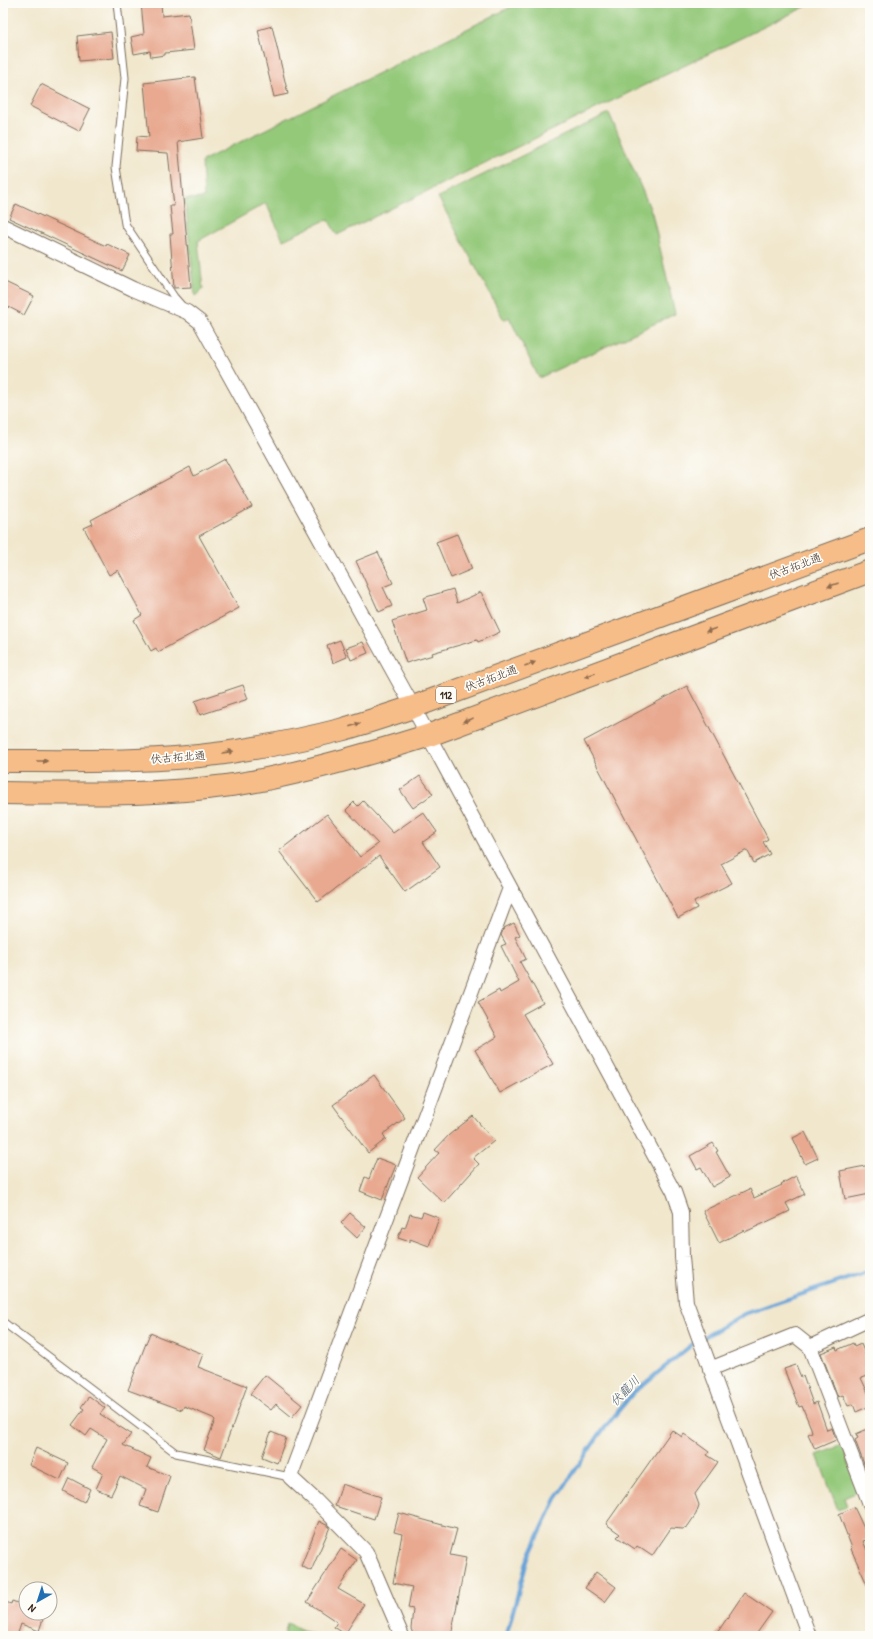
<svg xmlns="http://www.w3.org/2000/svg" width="873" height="1639" font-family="'Patrick Hand','Klee One',sans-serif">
  <rect width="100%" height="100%" fill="#fdfcf7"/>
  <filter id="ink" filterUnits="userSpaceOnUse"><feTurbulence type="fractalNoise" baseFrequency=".025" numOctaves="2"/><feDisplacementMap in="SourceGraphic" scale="8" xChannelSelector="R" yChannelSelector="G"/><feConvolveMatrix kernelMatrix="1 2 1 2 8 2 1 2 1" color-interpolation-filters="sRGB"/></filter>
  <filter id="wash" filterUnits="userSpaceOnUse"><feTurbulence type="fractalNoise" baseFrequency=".012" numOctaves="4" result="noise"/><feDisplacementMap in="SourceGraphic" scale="16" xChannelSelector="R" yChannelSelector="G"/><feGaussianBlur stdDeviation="0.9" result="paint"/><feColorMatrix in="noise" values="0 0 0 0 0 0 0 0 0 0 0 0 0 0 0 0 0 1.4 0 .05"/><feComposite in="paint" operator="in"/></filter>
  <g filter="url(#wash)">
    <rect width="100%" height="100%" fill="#f1e7cd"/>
    <!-- green -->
    <path fill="#94c97a" stroke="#687a4c" d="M519 3H813L337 235 328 219 283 240 266 203 198 241 203 289 195 296 185 199 204 198 202 161Z
      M609 113 652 213 675 314 539 378 509 317 504 320 438 197Z
      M842 1445 859 1491 844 1498 847 1506 838 1510 817 1455Z
      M287 1623 316 1636H284Z"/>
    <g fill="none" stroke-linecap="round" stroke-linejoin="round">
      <!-- stream -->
      <path stroke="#66a3d7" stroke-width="4" d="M506 1636 528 1558 556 1499 599 1435 633 1393 694 1343 744 1314 870 1271"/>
    </g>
    <g id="blocks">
      <!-- building -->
      <path fill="#e8a990" d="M141 3H161L162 16 189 13 194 50 165 53V55L151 57 150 51 134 54 131 37 144 34Z
        M272 26 288 94 274 97 258 30Z
        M111 32 114 58 79 61 77 36Z
        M195 77 203 138 178 142 191 287 174 288 170 234H173L170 206H174L168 153 136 151 137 136 149 137 144 83Z
        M41 84 90 109 79 131 30 106Z
        M16 204 106 246 107 244 130 255 122 271 9 218Z
        M3 281 34 296 24 315 3 304Z
        M225 459 252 507 199 536 239 608 158 652 156 648 151 651 134 620 142 615 118 570 109 575 84 528 93 524 91 520 190 467 194 476Z
        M457 534 472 569 451 578 436 542Z
        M378 552 393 583 383 587 392 606 379 612 356 561Z
        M453 589 457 603 481 592 500 632 478 642 477 640 432 653 433 655 406 663 392 621 427 610 423 598Z
        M340 640 347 657 333 663 327 645Z
        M363 642 368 653 351 660 346 648Z
        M243 685 248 699 200 715 195 701Z
        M687 686 768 839 763 842 770 854 754 863 747 850 721 864 732 883 694 902 697 908 678 918 584 741Z
        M420 776 433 794 413 808 400 790Z
        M363 801 393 833 423 812 437 832 423 842 440 867 405 892 379 856 318 902 279 851 327 814 360 857 378 844 346 810 354 802 358 806Z
        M514 923 520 935 515 937 526 959 520 962 543 1003 523 1014 553 1064 500 1093 475 1050 497 1037 478 1002 499 990 500 993 519 982 501 946 506 944 501 935 504 928Z
        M374 1075 405 1118 383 1134 386 1139 368 1153 333 1105Z
        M473 1116 494 1141 473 1158 479 1164 444 1203 417 1177 439 1153 435 1150 449 1135Z
        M805 1132 818 1158 805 1164 793 1138Z
        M713 1143 718 1151 716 1152 730 1177 712 1187 701 1167 697 1169 690 1156Z
        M377 1158 396 1165 382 1200 360 1191 365 1177 369 1179Z
        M870 1165V1194L845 1199 840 1171Z
        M796 1176 805 1194 786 1203 790 1211 745 1232 744 1230 719 1243 703 1211 750 1189 754 1198 782 1185 781 1184Z
        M423 1212 439 1218 429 1246 410 1239V1242L398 1238 402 1227 405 1228 410 1214 421 1217Z
        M350 1213 366 1227 357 1238 341 1223Z
        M150 1333 203 1354 198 1367 247 1386 221 1457 204 1450 215 1420 213 1418 184 1406 182 1410 128 1390Z
        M853 1343 854 1347 861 1344 870 1365V1375L861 1378 870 1397V1406L856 1412 853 1404 848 1406 843 1395 838 1397 821 1353 836 1347 837 1350Z
        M796 1365 801 1377 803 1376 813 1404 817 1402 827 1430 832 1428 836 1440 815 1449 808 1434 812 1432 811 1428 802 1406 799 1407 784 1369Z
        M265 1375 302 1405 292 1417 276 1404 271 1410 250 1394Z
        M89 1396 105 1408 100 1414 131 1434 123 1445 151 1458 147 1467 170 1476 158 1512 140 1506 146 1489 120 1476 111 1495 96 1489 103 1473 92 1467 107 1439 91 1429 86 1436 72 1425 84 1409 81 1407Z
        M870 1428V1480L855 1440 858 1438 856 1434Z
        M672 1430 682 1437 684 1434 709 1452 707 1455 718 1462 695 1494 699 1505 696 1514 688 1526 683 1529 671 1528 652 1556 637 1546 635 1549 617 1537 620 1534 606 1524Z
        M271 1432 286 1438 277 1463 262 1457Z
        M36 1448 68 1463 60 1480 29 1465Z
        M69 1478 90 1489 84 1502 63 1491Z
        M342 1484 381 1497 374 1519 335 1506Z
        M854 1507 869 1539 863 1541 870 1557V1591L851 1549 852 1548 839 1514Z
        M399 1513 457 1529 450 1555 466 1558 451 1636H414L411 1629 413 1609 408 1608 412 1587 393 1583 402 1534 394 1532Z
        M319 1521 330 1527 311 1571 301 1566Z
        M341 1549 357 1560 338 1589 364 1604 345 1634 334 1627 337 1622 307 1602Z
        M596 1572 616 1587 605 1602 585 1588Z
        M744 1593 772 1612 755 1636H715Z
        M3 1601 11 1604 12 1601 26 1606V1613H45L39 1631 21 1624 17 1636H3Z"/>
    </g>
  </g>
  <g filter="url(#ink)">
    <use href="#blocks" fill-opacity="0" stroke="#7b6c5b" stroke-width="1"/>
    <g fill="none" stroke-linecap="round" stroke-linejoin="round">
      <defs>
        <path id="lane" d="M117 3 125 78 116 167 125 224 174 297 181 305
          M3 1322 176 1453 290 1477"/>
        <path id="street" d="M3 226 133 289 187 312 200 322 413 707 674 1192 681 1212 682 1257 686 1302 809 1636
          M810 1347 870 1504
          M710 1369 795 1335 810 1347 870 1319
          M402 1636 366 1552 316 1501 290 1477 510 888"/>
        <path id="primary" d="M3 761C76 761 151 763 224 753 263 747 302 740 340 730 365 723 389 715 413 707L870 539
          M3 793C85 794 170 796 251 782 311 771 369 754 427 736L870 571"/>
      </defs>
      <!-- lane casing -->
      <use href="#lane" stroke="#7b6c5b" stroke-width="9"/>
      <!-- street casing -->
      <use href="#street" stroke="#7b6c5b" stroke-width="16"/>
      <!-- primary casing -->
      <use href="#primary" stroke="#7b6c5b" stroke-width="24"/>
      <!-- lane -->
      <use href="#lane" stroke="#fff" stroke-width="7"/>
      <!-- street -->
      <use href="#street" stroke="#fff" stroke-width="14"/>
      <!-- primary -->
      <use href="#primary" stroke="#f7bd88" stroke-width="22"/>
    </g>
    <!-- one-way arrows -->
    <defs><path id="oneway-solid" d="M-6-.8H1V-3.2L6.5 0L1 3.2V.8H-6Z"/></defs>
    <g fill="#906c4e">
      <use href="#oneway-solid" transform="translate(833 585) rotate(160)"/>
      <use href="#oneway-solid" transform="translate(711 630) rotate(160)"/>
      <use href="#oneway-solid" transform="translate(530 664) rotate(-20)"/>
      <use href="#oneway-solid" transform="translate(590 675) rotate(160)"/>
      <use href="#oneway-solid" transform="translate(468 720) rotate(160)"/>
      <use href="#oneway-solid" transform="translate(355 725) rotate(-17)"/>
      <use href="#oneway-solid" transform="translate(228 752) rotate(-9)"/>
      <use href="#oneway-solid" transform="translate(42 761)"/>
    </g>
  </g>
  <g text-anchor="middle" stroke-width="3.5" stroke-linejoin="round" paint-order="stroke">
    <!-- shield labels -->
    <rect fill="#fdfcf7" stroke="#75695f" stroke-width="1" x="436" y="687" width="20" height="16" rx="3"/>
    <g font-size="10" font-weight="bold" fill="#3b2a1e">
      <text x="446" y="699">112</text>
    </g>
    <!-- street labels -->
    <g font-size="11" fill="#3b2a1e" stroke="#fdfcf7">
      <text transform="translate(795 566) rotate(-20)" y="4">伏古拓北通</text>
      <text transform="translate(491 678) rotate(-20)" y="4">伏古拓北通</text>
      <text transform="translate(178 757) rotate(-4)" y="4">伏古拓北通</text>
    </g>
    <!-- water labels -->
    <g font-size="12" font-style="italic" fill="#4c5a68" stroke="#fdfcf7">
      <text transform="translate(625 1391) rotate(-46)" y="4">伏籠川</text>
    </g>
  </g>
  <!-- margin -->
  <rect width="873" height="1639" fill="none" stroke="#fdfcf7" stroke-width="16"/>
  <!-- north arrow -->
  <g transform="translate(38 1601) rotate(219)"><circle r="19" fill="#fdfcf7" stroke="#afa8a0"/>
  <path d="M0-3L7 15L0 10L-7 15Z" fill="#1f6fb2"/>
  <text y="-6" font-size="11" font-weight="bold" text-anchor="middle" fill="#3b2a1e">N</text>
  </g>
</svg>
